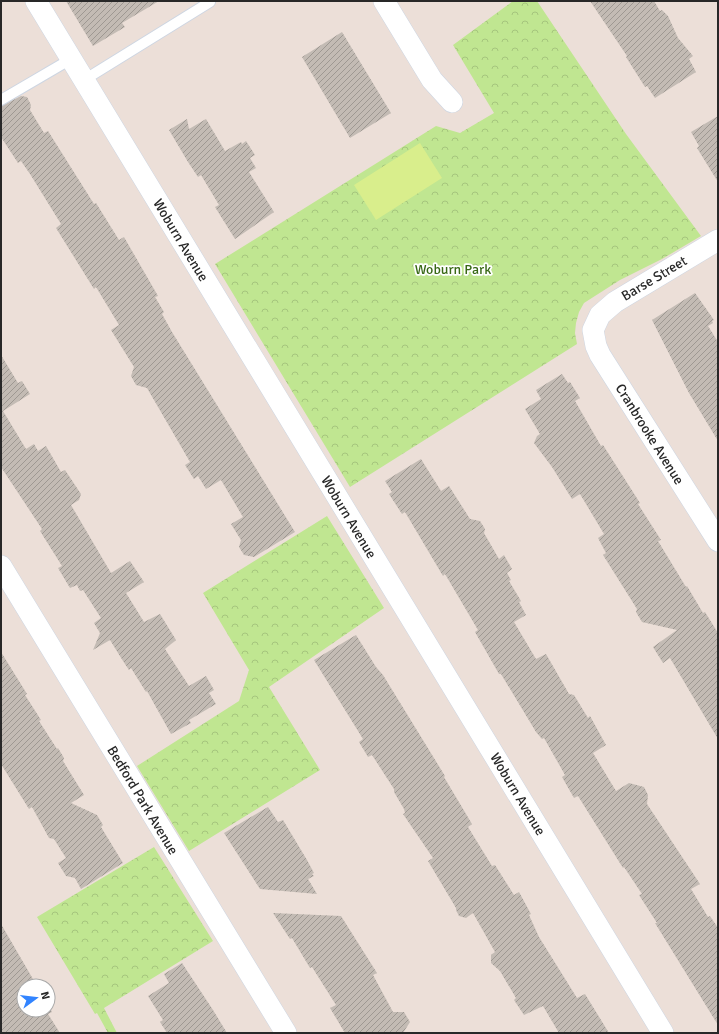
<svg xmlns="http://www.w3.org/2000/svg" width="719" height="1034" font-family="Signika,sans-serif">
  <defs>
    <pattern id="forest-crowns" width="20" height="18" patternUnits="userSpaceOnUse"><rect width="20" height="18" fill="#c0e691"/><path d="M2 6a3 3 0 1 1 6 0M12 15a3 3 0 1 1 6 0" fill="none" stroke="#a5c57d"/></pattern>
    <pattern id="building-hatch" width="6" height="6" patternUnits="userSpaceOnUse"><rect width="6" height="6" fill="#c3bbb4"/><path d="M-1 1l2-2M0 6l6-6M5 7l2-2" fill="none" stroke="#9e9892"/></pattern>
  </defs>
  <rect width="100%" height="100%" fill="#ecdfd8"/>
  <!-- forest -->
  <path fill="url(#forest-crowns)" d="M513 1H537L626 134 701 236 662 259 620 280 584 303 579 312 576 323 575 333 577 344 350 487 215 264 436 126 460 133 494 113 453 45Z
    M327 516 384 608 269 687 320 770 189 851 137 766 239 701 249 670 203 593Z
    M154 847 213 941 104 1008 117 1033H108L97 1013 95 1014 37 917Z"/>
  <!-- pitch -->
  <path fill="#d9ee8c" d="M420 143 442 178 376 220 354 185Z"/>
  <!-- building -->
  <path fill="url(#building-hatch)" d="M66 1H159L122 23 125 27 93 46Z
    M590 1H654L660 11 662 10 668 16 678 38 693 56 689 59 696 72 655 98 647 86 645 87 626 57 627 56Z
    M342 32 391 113 350 138 302 57Z
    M21 96 27 97 31 105 30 110 44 133 48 131 94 204 96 203 119 240 124 237 158 296 155 297 164 312 162 314 172 332 295 532 254 557 244 555 239 547 241 540 231 524 243 517 221 480 206 489 198 476 194 479 185 465 190 462 147 388 136 385 131 376 134 367 111 330 119 325 96 287 94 289 56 228 61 224 30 174 21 161 18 163 1 137V106Z
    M718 116V182L697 148 699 146 691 132Z
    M187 119 189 129 206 119 225 151 241 142 242 144 246 141 255 155 250 158 256 168 249 172 274 212 235 239 215 207 219 205 201 175 198 177 188 162 169 130Z
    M695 293 714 320 712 321 713 323 708 326 718 342V441L689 393 652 320Z
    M1 355 18 383 22 381 30 394 3 411 26 449 34 444 38 451 46 446 61 472 65 470 81 494 79 500 71 505 111 573 130 561 144 582 126 593 144 622 160 614 176 640 165 649 189 686 206 676 214 690 209 693 216 704 189 720 191 723 171 734 147 691 146 692 131 668 129 670 123 661 110 640 93 650 100 633 94 623 101 618 83 590 80 591 77 585 70 588 58 568 62 566 40 531 42 529 1 467Z
    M562 374 568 383 570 382 580 398 575 401 601 446 603 445 640 503 638 504 661 540 658 541 686 587 687 586 703 613 705 612 718 633V739L670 658 663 663 653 647 677 630 642 622 636 612 637 609 603 555 606 553 598 538 604 534 580 494 572 499 552 467 534 443 537 436 540 434 525 409 541 399 536 390Z
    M421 459 441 491 449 486 470 519 480 521 485 529 484 533 499 559 504 555 512 569 507 573 511 580 509 581 521 601 519 602 526 615 514 622 536 659 546 654 569 694 574 695 588 718 590 716 606 745 593 753 616 791 629 783 644 787 648 795 647 804 700 884 691 889 708 917 710 916 718 928V1025L655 923H657L639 895 642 894 624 867 623 868 578 796 574 798 562 777 565 775 544 738 542 739 536 732 501 674H499L475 632 478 630 445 574 443 576 405 512 402 514 389 494 392 492 385 481Z
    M356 635 376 667 383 675 445 776 444 777 472 824 468 827 492 866 495 865 514 895 519 892 531 914 529 915 539 937 577 998 585 994 609 1033H559L543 1006 524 1015 514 1000 516 998 500 971 491 963V955L495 952 473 913 466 918 459 916 456 910V908L428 861 433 858 403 814 405 813 404 809 394 792V789L372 755 368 757 359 742 363 739 314 660Z
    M1 652 27 694 25 695 41 720 39 721 57 749 58 748 64 758 63 761 84 795 71 803 97 815 103 825 101 827 123 863 81 889 75 878 66 876 58 863 66 858 54 839 49 838 32 807 29 809 1 764Z
    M268 807 278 822 283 820 307 860 314 873 312 874 314 876 308 879 317 894 260 889 224 833Z
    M273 913 341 916 377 973 373 975 393 1012H404L410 1022 403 1033H345L330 1008 336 1005 312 967 310 968 292 938 290 939Z
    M1 924 37 986H24V1010H48V1005L52 1012 48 1014 60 1033H1Z
    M182 963 213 1010 227 1033H167L160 1022 163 1020 148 996 169 983 164 974Z"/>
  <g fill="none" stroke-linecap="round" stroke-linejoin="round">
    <defs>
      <path id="service" d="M84 80 210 2
        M1 100 71 59"/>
      <path id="minor" d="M36 1 663 1033
        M384 1 432 80 452 102
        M718 240 615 302 600 315 593 330 596 346 600 355 718 541
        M1 566 286 1033"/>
    </defs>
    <!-- service casing -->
    <use href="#service" stroke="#ced6e2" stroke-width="12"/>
    <!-- minor casing -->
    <use href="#minor" stroke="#ced6e2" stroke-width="22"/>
    <!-- service -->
    <use href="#service" stroke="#fff" stroke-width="10"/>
    <!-- minor -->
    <use href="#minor" stroke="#fff" stroke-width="21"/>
  </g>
  <g text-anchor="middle" stroke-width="3.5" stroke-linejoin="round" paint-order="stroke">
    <!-- street labels -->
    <g font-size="14" fill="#282828" stroke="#fff">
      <text transform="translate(181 240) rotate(59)" y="5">Woburn Avenue</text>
      <text transform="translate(654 278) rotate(-31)" y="5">Barse Street</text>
      <text transform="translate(650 434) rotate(58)" y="5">Cranbrooke Avenue</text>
      <text transform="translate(349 517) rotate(59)" y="5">Woburn Avenue</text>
      <text transform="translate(518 794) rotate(59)" y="5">Woburn Avenue</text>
      <text transform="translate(143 800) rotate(59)" y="5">Bedford Park Avenue</text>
    </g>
    <!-- park labels -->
    <g font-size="14" fill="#386815" stroke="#fff">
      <text x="453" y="274">Woburn Park</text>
    </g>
  </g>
  <!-- border -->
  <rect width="719" height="1034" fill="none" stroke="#282828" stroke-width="4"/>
  <!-- north arrow -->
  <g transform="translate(36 998) rotate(75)"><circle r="19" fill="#ffffff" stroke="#a9a9a9"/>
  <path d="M0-3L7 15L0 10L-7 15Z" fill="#3284ff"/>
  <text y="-6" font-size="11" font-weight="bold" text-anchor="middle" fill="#282828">N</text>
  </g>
</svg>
